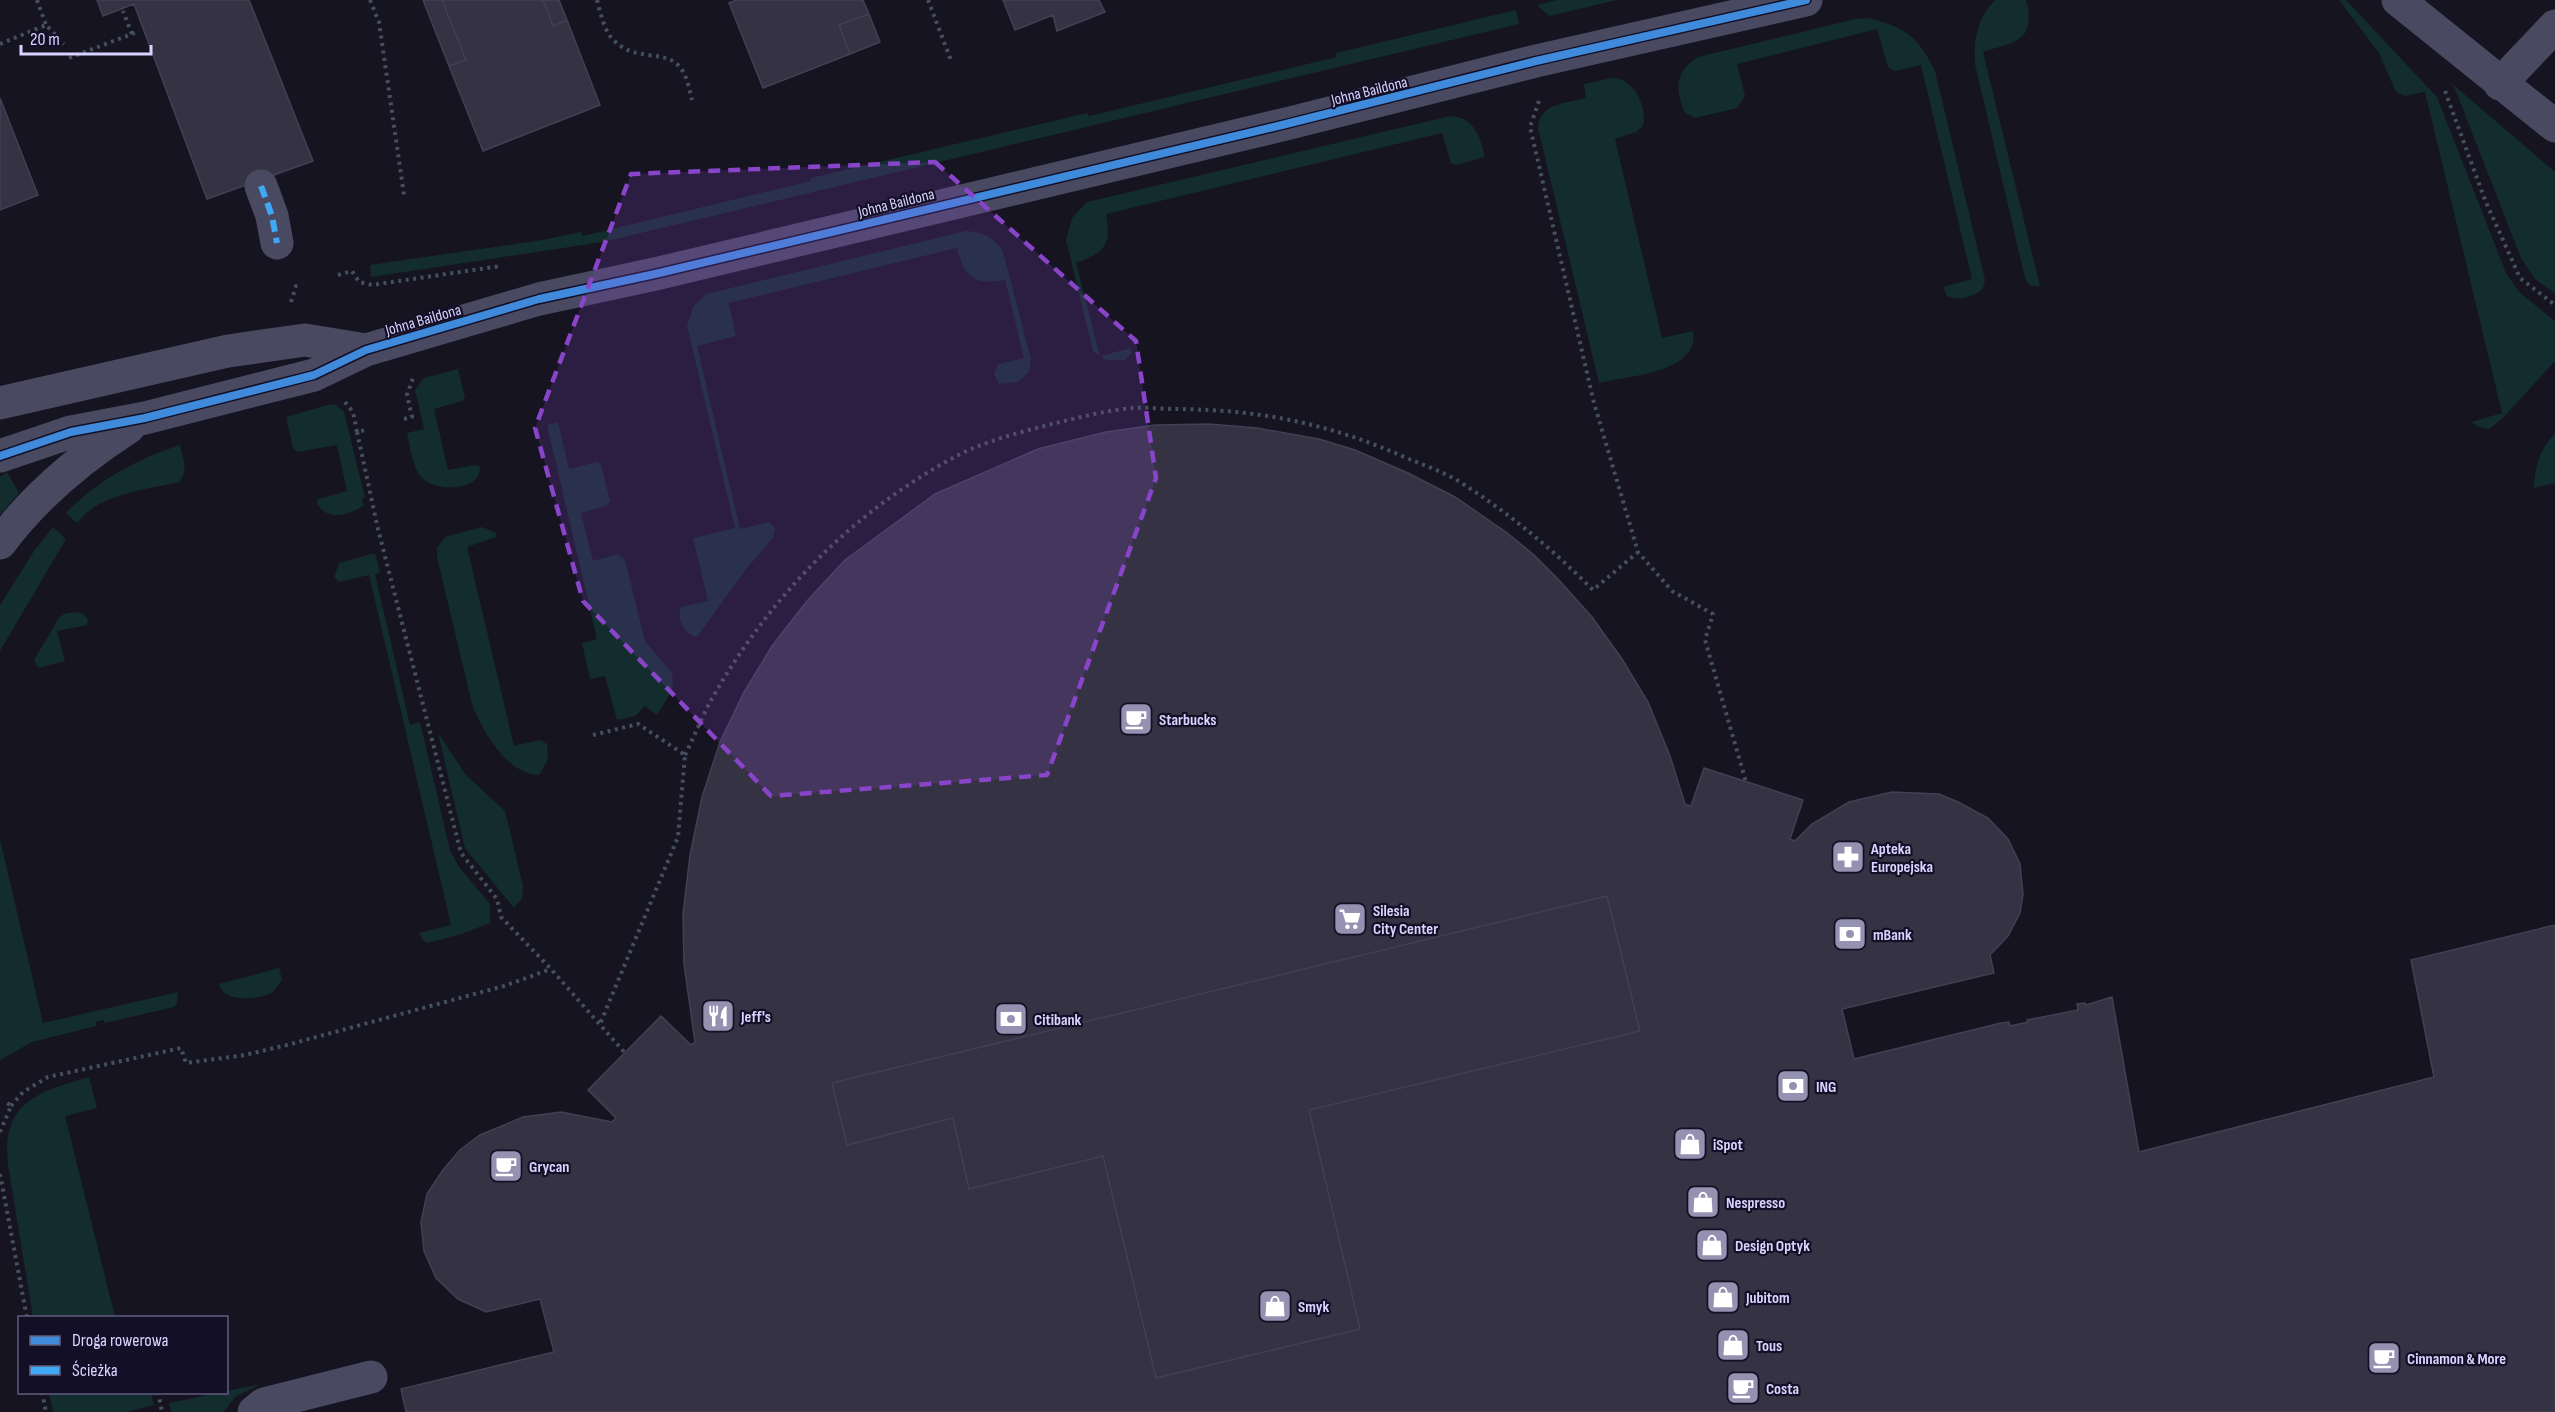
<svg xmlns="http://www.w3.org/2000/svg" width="2555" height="1412" font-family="'Sofia Sans Condensed',sans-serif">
  <rect width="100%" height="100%" fill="#161421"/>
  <!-- green -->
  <path fill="#132c2d" d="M1557 0H1617L1549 16 1537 5Z
    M1995 0H2026C2037 42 2014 42 1983 52L2040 286C2031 287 2029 286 2025 278L1975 64C1974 38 1977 19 1995 0Z
    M2339 0H2346L2437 97 2506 273 2519 292 2555 321V361L2501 420 2489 429 2479 427 2471 422 2502 413 2425 92 2405 96 2396 92 2379 53Z
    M1516 10 1519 24 603 242 371 277 370 265 542 240 581 232 583 236 811 181V178L1087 113 1089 116 1337 57 1336 53Z
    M1868 18C1905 27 1918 36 1935 71L1985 280 1983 288C1975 297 1959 301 1947 296L1943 287 1972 279 1921 65 1895 71 1888 67 1877 29 1737 64 1745 96 1737 108 1695 118 1685 113C1675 88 1674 73 1698 57L1855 19Z
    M1611 78C1633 76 1648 107 1643 126L1636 132 1615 139 1662 338 1693 331C1700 373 1628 376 1599 383L1538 128C1539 103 1567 103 1586 98L1584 84Z
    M2450 82 2555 172V293L2535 279 2521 258 2455 89Z
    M1450 116C1475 117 1480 137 1485 157L1456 165 1451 163 1442 133 1106 214C1112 245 1105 252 1076 263L1100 356 1131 348V354L1125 360H1106L1093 351 1066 240 1072 218 1087 202Z
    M966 231C983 232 994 237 1003 252L1031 359 1029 372 1018 382 999 384 994 374 998 364 1024 358 1005 280C974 285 965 278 957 248L729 303 736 336 697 346 740 529 769 522 775 528 773 538 747 568 699 634 696 637C684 634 676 619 681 607L708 601 693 538 735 528 687 326 693 307 706 294Z
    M458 369 465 397 462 401 434 409 448 470 475 465 480 467C481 492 436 492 422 478 412 467 410 447 407 433L424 429 415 390 424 378Z
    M331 404 336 405 344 412 365 497 362 499 364 506C348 515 329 522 317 504L318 499 347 491 337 445 297 452 293 448 286 417Z
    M558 422 569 469 597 462 601 464 610 501 606 506 581 513 593 561 618 554 625 560 645 641 672 673 673 681 672 691 657 715 645 706 635 716 617 720 605 676 590 679 582 643 597 639 547 425Z
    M2555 433V483L2534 488C2534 468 2541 447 2555 433Z
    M180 445C183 459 189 470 179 482 145 490 100 493 77 523L66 513C98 480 137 459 180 445Z
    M7 472 19 493 0 515V477Z
    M53 527 66 539 0 651V605L34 551Z
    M482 527 496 533V537L467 547 514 746 540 740 547 744 548 759 539 775C506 774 482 730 472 704L437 557V548L445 537Z
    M375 553 380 572 375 574 410 725 420 722 450 850 459 867 490 904V923L459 935 427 943 423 940 419 933 451 925 369 575 339 582 334 577 339 563Z
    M76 612 84 614 88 620 87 625 57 631 65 661 38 668 34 660 59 618 64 614Z
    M438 733 466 775 505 811 523 886 522 898 514 908 465 848Z
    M0 839 43 1023 178 992 177 1003 174 1007 105 1023 103 1020 96 1022V1026L32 1042 0 1060Z
    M279 968 282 980C278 985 275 992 269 994 255 1000 223 1002 219 984Z
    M89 1077 97 1108 65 1116 115 1317H33L8 1165C1 1102 38 1092 89 1077Z
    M261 1384 235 1397 224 1412H171L169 1403Z
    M49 1393H151L154 1405 127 1412H53Z"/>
  <!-- building -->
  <path fill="#343243" stroke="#433f54" stroke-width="1.5" d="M97 0H249L313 161 207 199 134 4 103 16Z
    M423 0H442L466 60 449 66Z
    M442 0H543L553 26 567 20 600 105 483 151 449 66 466 60Z
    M543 0H559L567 20 553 26Z
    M736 0H863L869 14 839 25 850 54 763 88 729 3Z
    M1003 0H1099L1105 12 1057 31 1053 15 1015 30Z
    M869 14 880 42 850 54 839 25Z
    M0 98 38 195 0 210Z
    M1209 424 1257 428 1319 439 1355 450 1408 473 1455 497 1506 532 1534 555 1558 579 1592 617 1622 659 1648 702 1670 756 1685 804 1691 806 1704 768 1803 800 1790 839 1795 841 1812 824 1849 802 1892 792 1939 794 1958 802 1988 818 2008 839 2020 864 2023 894 2020 913 2008 936 1990 955 1994 973 1842 1009 1854 1059 2001 1023 2009 1022 2010 1026 2028 1022 2027 1020 2078 1010 2077 1004 2085 1003 2086 1005 2112 997 2139 1152 2434 1077 2411 960 2555 925V1412H406L401 1389 554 1352 540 1299 486 1312 458 1299 436 1278 424 1251 421 1222 427 1194 443 1170 460 1150 480 1135 523 1117 561 1112 612 1122 616 1118 588 1090 661 1016 691 1045 695 1042 684 964 683 914 690 855 702 797 720 742 744 692 772 646 807 601 845 560 935 494 1038 449 1106 432 1155 425Z
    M1607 896 1640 1031 1309 1110 1360 1329 1156 1378 1103 1156 969 1189 953 1118 847 1145 832 1083Z"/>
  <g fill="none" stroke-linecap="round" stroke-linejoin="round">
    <!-- path -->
    <path stroke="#44505f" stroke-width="4" stroke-dasharray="3 4.5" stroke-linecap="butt" d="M37 0 46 25
      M370 0 379 22 404 195
      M597 0C600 11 603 26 610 36 631 63 662 49 678 65 687 74 689 88 692 100
      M928 0 952 63
      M132 34 139 31
      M0 44 46 25 64 44
      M69 58 132 34 123 11
      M2445 91 2485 200 2520 278 2555 305
      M1539 101 1530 127 1594 403 1638 552 1672 591 1713 614 1705 640 1746 782
      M338 275 352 271 359 282 372 285 501 266
      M291 302 296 286 300 285
      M345 402 353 412 357 432 366 430
      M404 419 412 417 407 395 413 378
      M357 432 378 529 461 853 497 899 501 917 551 969 625 1053
      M593 735 638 724 685 755 678 837 600 1024
      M685 755C695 735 703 714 714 695 771 596 851 514 951 459 983 441 1021 432 1056 423 1081 417 1108 410 1133 408 1147 407 1163 409 1177 409 1263 410 1331 424 1409 459 1426 466 1444 472 1460 482 1509 513 1552 549 1593 590L1638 552
      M11 1106 23 1092 48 1077 181 1048 186 1063 245 1055 287 1045 504 986 551 969
      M0 1132 11 1106 6 1102
      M0 1174 27 1318
      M42 1392 46 1412
      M158 1392 162 1412"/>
    <!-- minor -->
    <path stroke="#4a4962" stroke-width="33" d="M2398 0 2555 126
      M2500 84 2555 26
      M261 186 272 216 277 243
      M0 403 228 351 305 340 366 350
      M0 456 71 432 145 418 314 375 366 350 539 299 655 274 1286 124 1536 61 1806 0
      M0 543C36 495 79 459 129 427
      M254 1412 264 1404 371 1377"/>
    <!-- quiet -->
    <path stroke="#3fa9f5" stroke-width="6" stroke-dasharray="12 6" stroke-linecap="butt" d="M261 186 272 216 277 243"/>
    <defs>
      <path id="cycleway" d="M0 456 71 432 145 418 314 375 366 350 539 299 655 274 1286 124 1536 61 1806 0"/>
    </defs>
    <!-- cycleway casing -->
    <use href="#cycleway" stroke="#130f26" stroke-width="11"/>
    <!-- cycleway -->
    <use href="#cycleway" stroke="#408adc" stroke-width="8"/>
  </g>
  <!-- marked area -->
  <path fill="#8945c9" fill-opacity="0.2" stroke="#8945c9" stroke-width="4.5" stroke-dasharray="12 8" stroke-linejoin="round" d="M935 162 1136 341 1156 478 1047 775 771 796 583 601 535 428 631 174Z"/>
  <!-- icons -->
  <defs>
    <symbol id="cafe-square" viewBox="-11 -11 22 22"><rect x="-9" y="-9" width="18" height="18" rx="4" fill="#9591b1" stroke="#130f26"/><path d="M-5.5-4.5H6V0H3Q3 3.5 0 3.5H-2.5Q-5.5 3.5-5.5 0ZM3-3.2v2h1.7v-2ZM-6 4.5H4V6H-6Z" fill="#fff"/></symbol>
    <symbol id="pharmacy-square" viewBox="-11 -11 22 22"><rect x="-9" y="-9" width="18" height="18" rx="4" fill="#9591b1" stroke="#130f26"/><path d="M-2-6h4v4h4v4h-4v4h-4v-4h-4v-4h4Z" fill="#fff"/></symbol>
    <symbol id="supermarket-square" viewBox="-11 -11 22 22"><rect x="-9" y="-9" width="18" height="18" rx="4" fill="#9591b1" stroke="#130f26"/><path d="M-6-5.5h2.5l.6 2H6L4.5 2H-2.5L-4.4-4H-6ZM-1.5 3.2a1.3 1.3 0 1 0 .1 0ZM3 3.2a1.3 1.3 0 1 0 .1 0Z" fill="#fff"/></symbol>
    <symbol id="bank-square" viewBox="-11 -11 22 22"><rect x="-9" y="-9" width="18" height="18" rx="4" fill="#9591b1" stroke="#130f26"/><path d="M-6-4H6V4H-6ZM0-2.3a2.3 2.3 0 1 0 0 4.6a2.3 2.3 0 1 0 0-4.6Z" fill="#fff"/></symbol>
    <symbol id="restaurant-square" viewBox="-11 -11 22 22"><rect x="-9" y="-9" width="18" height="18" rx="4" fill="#9591b1" stroke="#130f26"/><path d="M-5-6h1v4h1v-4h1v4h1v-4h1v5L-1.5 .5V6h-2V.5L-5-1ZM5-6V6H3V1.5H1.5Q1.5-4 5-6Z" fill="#fff"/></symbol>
    <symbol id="shop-square" viewBox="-11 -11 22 22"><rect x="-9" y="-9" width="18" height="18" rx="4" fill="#9591b1" stroke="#130f26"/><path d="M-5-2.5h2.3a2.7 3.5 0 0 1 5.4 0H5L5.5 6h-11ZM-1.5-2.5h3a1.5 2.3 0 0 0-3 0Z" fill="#fff"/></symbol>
  </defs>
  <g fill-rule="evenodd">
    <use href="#cafe-square" x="1117" y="700" width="38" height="38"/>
    <use href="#pharmacy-square" x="1829" y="838" width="38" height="38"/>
    <use href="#supermarket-square" x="1331" y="900" width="38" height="38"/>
    <use href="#bank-square" x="1831" y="915" width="38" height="38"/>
    <use href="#restaurant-square" x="699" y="997" width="38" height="38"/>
    <use href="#bank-square" x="992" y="1000" width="38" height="38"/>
    <use href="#bank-square" x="1774" y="1067" width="38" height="38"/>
    <use href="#shop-square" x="1671" y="1125" width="38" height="38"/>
    <use href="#cafe-square" x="487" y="1147" width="38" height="38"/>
    <use href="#shop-square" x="1684" y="1183" width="38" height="38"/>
    <use href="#shop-square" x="1693" y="1226" width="38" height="38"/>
    <use href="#shop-square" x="1704" y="1278" width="38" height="38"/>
    <use href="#shop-square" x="1256" y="1287" width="38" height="38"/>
    <use href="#shop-square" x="1714" y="1326" width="38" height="38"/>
    <use href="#cafe-square" x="2365" y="1339" width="38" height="38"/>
    <use href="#cafe-square" x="1724" y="1369" width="38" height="38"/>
  </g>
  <g text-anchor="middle" stroke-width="4.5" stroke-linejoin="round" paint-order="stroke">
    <!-- street labels -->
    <g font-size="16" fill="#d9d4ff" stroke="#130f26">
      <text transform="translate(1369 90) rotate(-14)" y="6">Johna Baildona</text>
      <text transform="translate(896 202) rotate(-14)" y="6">Johna Baildona</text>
      <text transform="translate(423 319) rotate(-16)" y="6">Johna Baildona</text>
    </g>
    <!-- poi labels -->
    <g font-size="16" font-weight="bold" fill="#d9d4ff" stroke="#130f26" text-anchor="start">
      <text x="1159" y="725">Starbucks</text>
      <text x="1871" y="854">Apteka<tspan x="1871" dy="18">Europejska</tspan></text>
      <text x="1373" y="916">Silesia<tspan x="1373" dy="18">City Center</tspan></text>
      <text x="1873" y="940">mBank</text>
      <text x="741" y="1022">Jeff's</text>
      <text x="1034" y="1025">Citibank</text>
      <text x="1816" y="1092">ING</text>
      <text x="1713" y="1150">iSpot</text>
      <text x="529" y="1172">Grycan</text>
      <text x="1726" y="1208">Nespresso</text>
      <text x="1735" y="1251">Design Optyk</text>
      <text x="1746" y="1303">Jubitom</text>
      <text x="1298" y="1312">Smyk</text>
      <text x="1756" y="1351">Tous</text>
      <text x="2407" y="1364">Cinnamon &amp; More</text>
      <text x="1766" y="1394">Costa</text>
    </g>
  </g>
  <!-- legend -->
  <rect x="18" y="1316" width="210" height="78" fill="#130f26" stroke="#625e7d" stroke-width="1.5"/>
  <rect x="30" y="1336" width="30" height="9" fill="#408adc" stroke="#625e7d" stroke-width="1.5"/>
  <text x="72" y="1346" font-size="18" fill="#d9d4ff">Droga rowerowa</text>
  <rect x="30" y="1366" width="30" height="9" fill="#3fa9f5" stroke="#625e7d" stroke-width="1.5"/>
  <text x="72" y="1376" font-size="18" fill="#d9d4ff">Ścieżka</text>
  <!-- scale -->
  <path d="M21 45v9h130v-9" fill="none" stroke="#d9d4ff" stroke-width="3"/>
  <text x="30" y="45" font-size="18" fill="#d9d4ff" stroke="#130f26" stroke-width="4.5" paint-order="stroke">20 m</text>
</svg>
